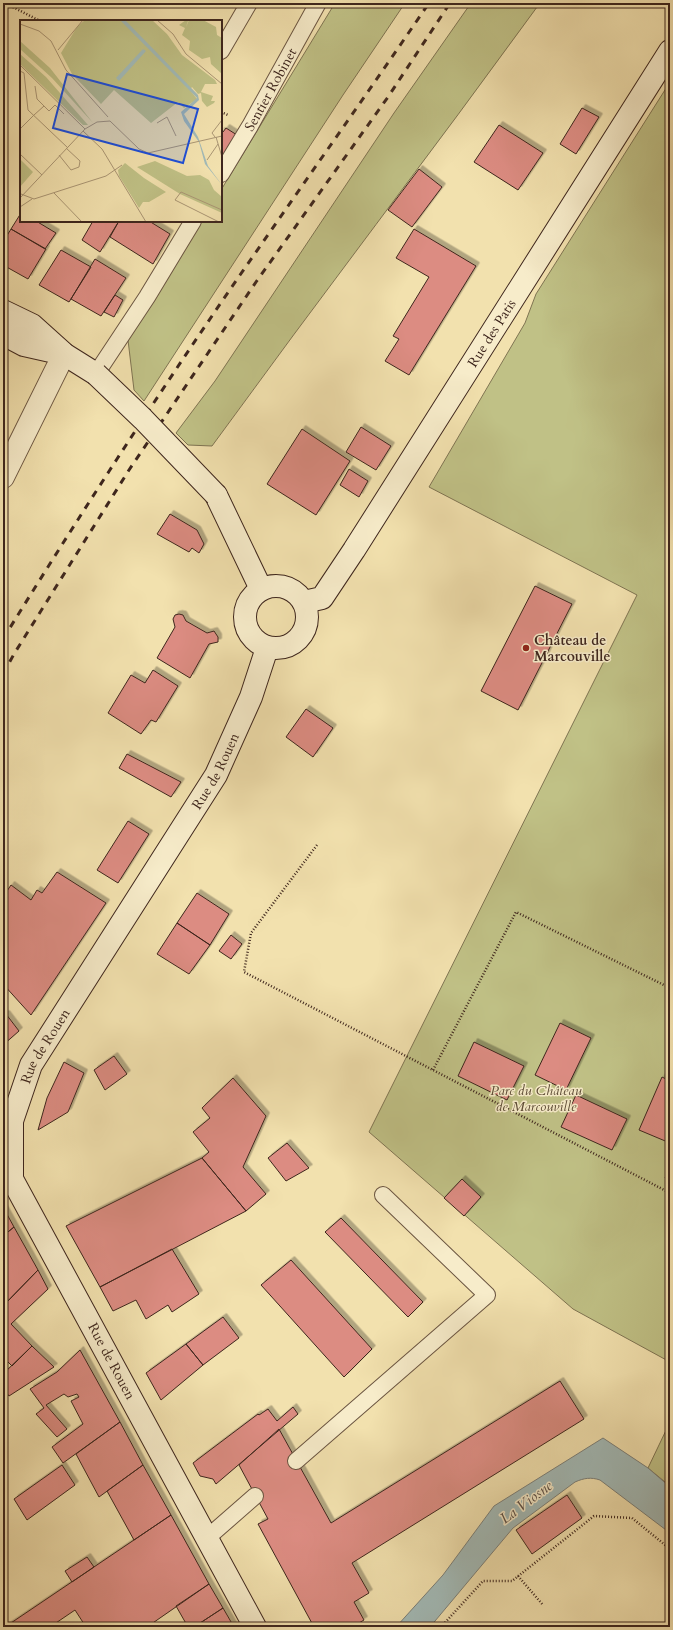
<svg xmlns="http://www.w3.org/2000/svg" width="673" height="1630" font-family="Cardo,serif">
  <defs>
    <filter id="shadow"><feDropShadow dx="3.5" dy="-3.5" stdDeviation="0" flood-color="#0004"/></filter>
  </defs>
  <rect width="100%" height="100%" fill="#f2e1ae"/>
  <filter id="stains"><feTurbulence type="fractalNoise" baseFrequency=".005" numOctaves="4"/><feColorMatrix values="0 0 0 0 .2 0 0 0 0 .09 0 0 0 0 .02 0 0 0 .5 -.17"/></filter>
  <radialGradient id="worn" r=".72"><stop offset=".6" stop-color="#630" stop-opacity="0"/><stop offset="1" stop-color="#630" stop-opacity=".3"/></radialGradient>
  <!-- green -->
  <path fill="#c0c186" stroke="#7f7452" d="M335 3H405L343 95 144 401 134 390 128 340 202 221H221V190Z
    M471 3H540C432 152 320 297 212 446L188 445 176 433 215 381 394 113Z
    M670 82V1362L573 1309 369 1132 637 595 429 487 525 323 536 294Z
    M670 1422V1486L648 1468Z"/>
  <!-- water -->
  <path fill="#a2bab7" stroke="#7a7f79" d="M603 1438 648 1468 670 1487V1533L600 1480C591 1477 584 1478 575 1482L513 1528 430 1627H396L443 1575 494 1506Z"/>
  <!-- building -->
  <path fill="#dc8c82" stroke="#3e261d" filter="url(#shadow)" d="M582 108 599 117 576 154 560 144Z
    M499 125 543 153 518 190 474 162Z
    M226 128 237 135 222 158 221 157V131L223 132Z
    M419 169 442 187 412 227 388 210Z
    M21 213V221H36L56 233 45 249 11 229Z
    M93 221H119L100 252 82 240Z
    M119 221H149L170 234 153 264 110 237Z
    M11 229 46 249 28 279 3 265V242Z
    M414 229 476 266 409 375 385 361 399 339 393 336 429 277 396 258Z
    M61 250 91 267 69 302 39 285Z
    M95 259 126 278 101 316 71 299Z
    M115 295 123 300 114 317 104 312Z
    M361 427 391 446 376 470 346 452Z
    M302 429 350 461 316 515 267 484Z
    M349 469 368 481 359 497 340 485Z
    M170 514 197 530 204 544 199 553 192 548 189 552 157 534Z
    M535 586 572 604 518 710 481 691Z
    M179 614 183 615 186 621 207 633 214 631 218 637V642L209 644 190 678 157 658 175 627 173 619 175 615Z
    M153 670 178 686 156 722 151 720 141 734 108 713 131 675 145 683Z
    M306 709 333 728 313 757 286 737Z
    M127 754 181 782 171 797 119 768Z
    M128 821 149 834 118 883 97 870Z
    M57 872 106 903 31 1015 3 984V897L11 885 31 900 37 890 42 893Z
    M197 893 229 914 210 945 177 923Z
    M177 923 210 945 189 974 157 954Z
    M231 935 242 944 231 959 219 951Z
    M6 1014 19 1031 3 1045V1015Z
    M560 1023 591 1038 566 1090 535 1075Z
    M474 1042 524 1066 507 1100 458 1076Z
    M114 1056 127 1074 105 1090 94 1070Z
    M64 1062 84 1073 68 1112 38 1130 47 1098Z
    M662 1077 670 1081V1143L639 1130Z
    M233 1078 266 1116 243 1167 266 1194 246 1211 202 1158 209 1152 193 1132 210 1118 202 1108Z
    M576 1095 627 1119 612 1150 561 1127Z
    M287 1143 309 1168 286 1181 268 1158Z
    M202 1158 246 1211 100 1287 66 1226Z
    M670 1168V1181L665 1178Z
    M462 1179 481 1197 464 1216 444 1198Z
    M3 1207 14 1227 3 1236Z
    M341 1218 423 1302 408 1317 325 1232Z
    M14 1227 38 1270 3 1306V1236Z
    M172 1249 199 1294 172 1312 168 1305 146 1319 136 1300 113 1311 100 1287Z
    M291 1260 372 1349 344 1377 261 1285Z
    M38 1270 48 1289 11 1324 32 1346 12 1366 3 1357V1306Z
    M223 1317 239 1338 203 1365 186 1344Z
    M186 1344 203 1365 161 1400 146 1373Z
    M32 1346 54 1367 9 1396 3 1388V1374Z
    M80 1350 120 1422 63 1463 52 1447 83 1424 71 1401 79 1397 77 1394 68 1397 64 1394 46 1405 67 1429 57 1437 36 1414 44 1408 30 1389 57 1372Z
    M560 1381 584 1419 352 1563 369 1593 354 1602 364 1620 352 1627H314L258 1524 268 1519 239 1465 279 1429 331 1523Z
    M293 1407 298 1414 216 1484 213 1479 200 1476 193 1463 258 1414 259 1415 268 1409 277 1421Z
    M120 1422 143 1465 99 1497 76 1454Z
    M62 1465 75 1485 27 1520 14 1499Z
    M143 1465 171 1515 134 1540 107 1491Z
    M567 1495 582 1518 532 1554 516 1530Z
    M171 1515 209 1584 147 1627H86L75 1610 50 1627H5Z
    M87 1557 94 1567 72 1582 65 1571Z
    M209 1584 223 1608 194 1627H188L176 1606Z
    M223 1608 234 1627H194Z"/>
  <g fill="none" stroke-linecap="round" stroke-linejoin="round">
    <defs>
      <g id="lane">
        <path d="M221 51 249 3"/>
        <path id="s1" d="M221 174 250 126 318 3"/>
        <path d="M96 374 147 297 193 221"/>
        <path d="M296 1461 487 1295 383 1195"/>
        <path d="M207 1538 255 1496"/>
      </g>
      <path id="street" d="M3 477 64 354"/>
      <g id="secondary">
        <path d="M3 311 32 325 62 352"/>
        <path d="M3 334 24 345 64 354 96 374"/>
        <path d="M216 495 261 589"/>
        <circle cx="276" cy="617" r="31"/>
        <path id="s2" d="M304 602 322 598 354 550 670 51"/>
        <path id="s3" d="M255 1627 12 1179V1121L31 1065 216 775 251 697 267 648"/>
      </g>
    </defs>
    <!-- lane casing -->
    <use href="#lane" stroke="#6b5541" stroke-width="18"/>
    <!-- street casing -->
    <use href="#street" stroke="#6b5541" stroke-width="24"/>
    <!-- secondary casing -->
    <use href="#secondary" stroke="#3e261d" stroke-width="24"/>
    <!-- path -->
    <path stroke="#3e261d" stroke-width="2.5" stroke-dasharray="1 2" stroke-linecap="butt" d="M5 3 40 21
      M221 112 228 115
      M317 845 251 933 244 972 670 1193
      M433 1070 516 912 670 988
      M518 1576 543 1605
      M441 1627 483 1581H512L594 1516 632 1518 670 1549"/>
    <!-- lane -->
    <use href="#lane" stroke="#f7ecca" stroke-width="16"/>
    <!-- street -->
    <use href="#street" stroke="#f7ecca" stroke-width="22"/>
    <!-- secondary -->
    <use href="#secondary" stroke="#f7ecca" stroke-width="22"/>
    <!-- rail -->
    <path stroke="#3e261d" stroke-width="3" stroke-dasharray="7 7" stroke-linecap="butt" d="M3 639C79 516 158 394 240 275 303 184 367 94 429 3
      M3 674 14 654 129 470 256 282 388 97 450 3"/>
    <defs>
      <path id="secondary-bridge" d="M96 374 143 419 216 495"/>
    </defs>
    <!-- secondary-bridge casing -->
    <use href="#secondary-bridge" stroke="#3e261d" stroke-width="24" stroke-linecap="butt"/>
    <!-- secondary-bridge -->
    <use href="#secondary-bridge" stroke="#f7ecca" stroke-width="22"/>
  </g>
  <!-- markers -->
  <circle fill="#8f2418" stroke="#f7ecca" stroke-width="1.5" cx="526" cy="648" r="4"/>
  <g text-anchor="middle" stroke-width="3" stroke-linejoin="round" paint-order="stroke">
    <!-- street labels -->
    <g font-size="14" fill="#3e261d" stroke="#f7ecca">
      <text dy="5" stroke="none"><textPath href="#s1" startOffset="98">Sentier Robinet</textPath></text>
      <text dy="5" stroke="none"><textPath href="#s2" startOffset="333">Rue des Patis</textPath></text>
      <text dy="5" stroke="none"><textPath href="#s3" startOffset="974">Rue de Rouen</textPath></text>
      <text dy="5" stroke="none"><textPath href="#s3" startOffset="650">Rue de Rouen</textPath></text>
      <text transform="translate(112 1361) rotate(62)" y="5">Rue de Rouen</text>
    </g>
    <!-- poi labels -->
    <g font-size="14" font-weight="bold" fill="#3e261d" stroke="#f7ecca" text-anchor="start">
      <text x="534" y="645">Château de<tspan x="534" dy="16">Marcouville</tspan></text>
    </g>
    <!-- park labels -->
    <g font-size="14" font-style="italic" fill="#5e4d37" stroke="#f7ecca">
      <text x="536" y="1095">Parc du Château<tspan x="536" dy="16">de Marcouville</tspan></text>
    </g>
    <!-- water labels -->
    <g font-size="15" font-style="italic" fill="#574b44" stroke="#f7ecca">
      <text transform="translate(526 1502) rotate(-37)" y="5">La Viosne</text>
    </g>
  </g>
  <!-- overview -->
  <g transform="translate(20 20)">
    <rect width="202" height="202" fill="#f2e1ae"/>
    <path d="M65 0H132L147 14 162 35 195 60 197 64H185L181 72 193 76 191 81H195L194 83 187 87 182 81 181 73 178 74 172 67 170 70 177 79 164 88 158 82 131 103 94 70 81 84 52 54 41 33 57 7ZM166 0 168 1 166 7 169 0H183L196 7 197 15 202 18V54L191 44 190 37 182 39 169 30 170 21 162 15 165 8 159 5ZM0 21 30 48 73 103 32 58 0 29ZM0 34 26 57 68 105H63L0 44ZM0 139 13 152 0 167ZM135 141 167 156 180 155 189 160 194 170 202 177V193L160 174 117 147ZM105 143 124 158 146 172 129 182H123L119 188 99 156 98 150Z" fill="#c0c186"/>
    <path d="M100 0H105L178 75 179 80 164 94 178 117 188 146 202 165 185 144 179 122 164 101 161 92 177 78ZM123 29 126 31 99 61 96 58Z" fill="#a2bab7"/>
    <path fill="none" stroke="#aa9674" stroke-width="1" d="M137 0 153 14 166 34 202 64M0 4 19 11 31 21 46 50 88 97M38 30 63 0M0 45 65 109M0 51 4 53 8 90 48 128M24 86 29 91 35 85 44 94M14 95 24 86 17 79 15 66M90 101 119 129 128 133 202 116M137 103 147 97 156 116M0 109 14 95M63 111 82 129 126 202M195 117 192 113 202 100M196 117 202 137M0 134 22 155M39 135 51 150 59 147 60 141 46 128M187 140 198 124M34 173 62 202M1 174 14 179 86 156 102 145M0 178 65 109 77 102 90 101M0 187 12 179M199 202 155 180 161 172 202 190"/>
    <path fill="#1d4ed8" fill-opacity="0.15" stroke="#1d4ed8" stroke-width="2" d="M47 54 178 89 163 143 33 108Z"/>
    <rect width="202" height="202" fill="none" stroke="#3e261d" stroke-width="2"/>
  </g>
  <!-- margin -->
  <rect width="673" height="1630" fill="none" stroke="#f2e1ae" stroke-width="16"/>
  <rect x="4" y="4" width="665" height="1622" fill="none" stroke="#3e261d" stroke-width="2"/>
  <rect x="8" y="8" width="657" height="1614" fill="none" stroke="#3e261d"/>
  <rect width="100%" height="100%" filter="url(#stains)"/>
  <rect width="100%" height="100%" fill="url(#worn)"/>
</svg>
